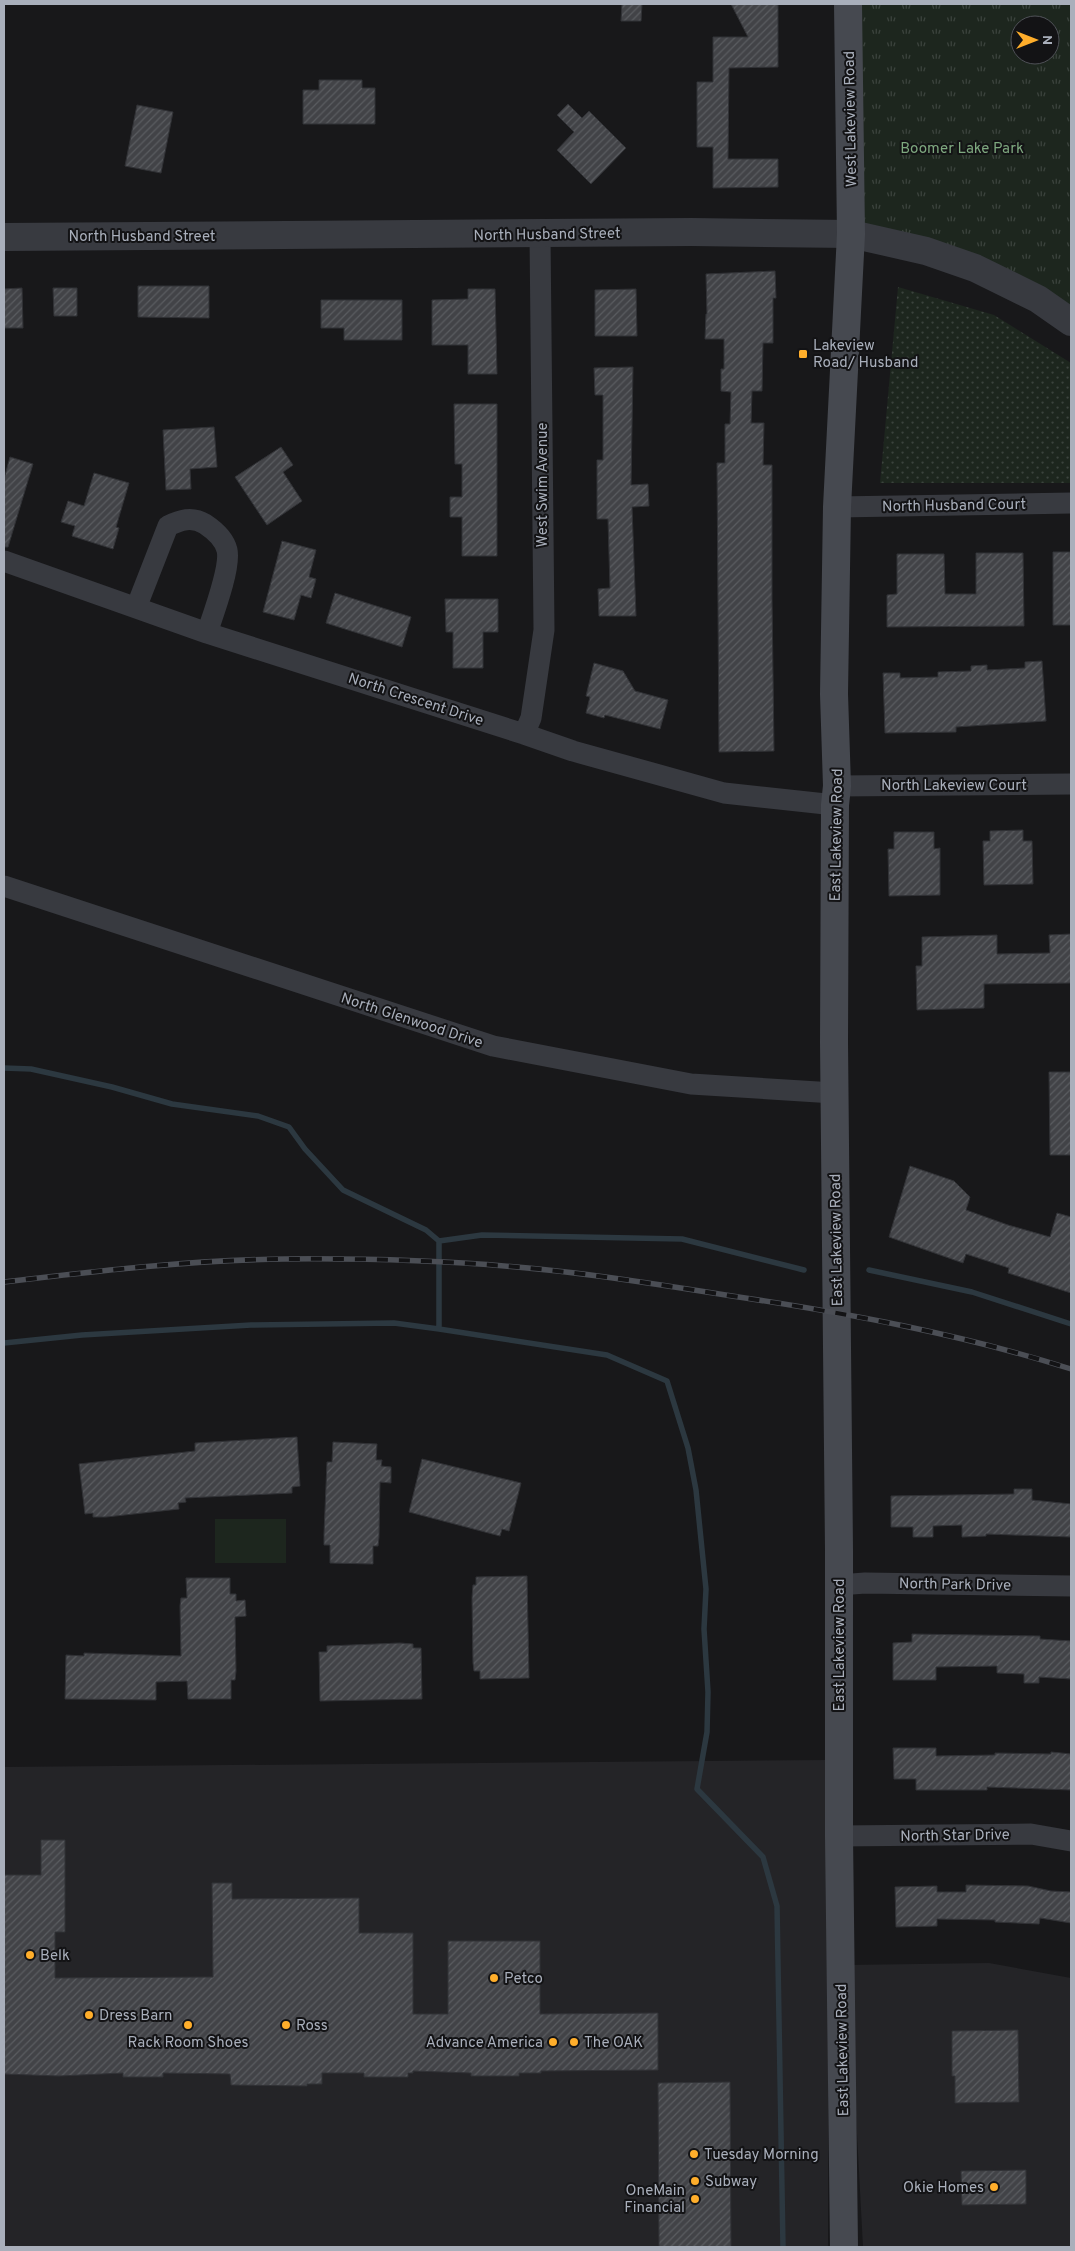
<svg xmlns="http://www.w3.org/2000/svg" width="1075" height="2251" font-family="Overpass,sans-serif">
  <defs>
    <pattern id="grass-dots" width="8" height="8" patternUnits="userSpaceOnUse" patternTransform="scale(1.25)"><rect width="8" height="8" fill="#1d261e"/><path d="M2 2h.1M6 6h.1" fill="none" stroke="#3b433d" stroke-width="1.8" stroke-linecap="round"/></pattern>
    <pattern id="park-tufts" width="24" height="20" patternUnits="userSpaceOnUse" patternTransform="scale(1.25)"><rect width="24" height="20" fill="#1d261e"/><path d="M3 7l-1-3M5 7V3M7 7l1-3M15 17l-1-3M17 17v-4M19 17l1-3" fill="none" stroke="#3b433d"/></pattern>
    <pattern id="building-hatch" width="6" height="6" patternUnits="userSpaceOnUse" patternTransform="scale(1.25)"><rect width="6" height="6" fill="#424347"/><path d="M-1 1l2-2M0 6l6-6M5 7l2-2" fill="none" stroke="#5a5c60"/></pattern>
  </defs>
  <rect width="100%" height="100%" fill="#18181a"/>
  <!-- built -->
  <path fill="#242427" d="M829 1760 828 2247H4V1767Z
    M989 1963 1071 1978V2247H863L848 1965Z"/>
  <!-- grass -->
  <path fill="url(#grass-dots)" d="M898 287 994 315 1071 363V483H880Z"/>
  <!-- park -->
  <path fill="url(#park-tufts)" fill-rule="evenodd" d="M852 4H1071V321L853 232ZM1020 25H1050V55H1020Z"/>
  <!-- pitch -->
  <path fill="#1d261e" d="M215 1519H286V1563H215Z"/>
  <g fill="none" stroke-linecap="round" stroke-linejoin="round">
    <!-- stream -->
    <path stroke="#2c3840" stroke-width="5.5" d="M4 1068 31 1069 112 1087 172 1104 258 1116 289 1127 305 1149 343 1190 426 1230 439 1241 482 1235 682 1239 804 1270
      M439 1241V1329L607 1355 667 1381 688 1448 696 1490 706 1589 704 1629 708 1692 707 1732 697 1789 763 1857 777 1906 783 2247
      M869 1270 972 1292 1071 1324
      M4 1343 82 1335 251 1325 394 1323 439 1329"/>
  </g>
  <!-- building -->
  <path fill="url(#building-hatch)" stroke="#313236" d="M622 4H642L641 21H621Z
    M731 4H778V67L729 68 728 159H778V187L713 188V147H697V82H713V37H748Z
    M319 80H362V88H375V124H303V90H319Z
    M568 104 582 118 589 111 626 148 591 184 557 150 574 132 557 115Z
    M137 105 173 112 161 173 125 166Z
    M775 271 776 298H773V343H763L762 391H752L751 423H764L763 465H772V599L774 751 719 752 717 463H725V424H730L731 392 721 391V369H724V339H705L706 314H707L706 274Z
    M138 286H209V318L138 317Z
    M22 288 23 328H4V289Z
    M53 288H77V316H54Z
    M468 289H495L497 374H468V345H432V300L468 299Z
    M636 289 637 336H595V290Z
    M321 300H402V340H344V328H321Z
    M633 367 631 485 648 484 649 506 632 507 636 616H599L598 589 610 588 608 519H597V460H603V395H595L594 368Z
    M454 404H497V556H462V517H450V497H462V464H455Z
    M214 427 217 467 190 469 191 489 166 490 163 430Z
    M281 447 293 465 283 472 302 501 267 525 235 477Z
    M10 457 33 464 8 547H4V479Z
    M94 473 129 483 116 527 119 528 113 549 72 536 75 526 61 522 68 501 84 506Z
    M282 541 316 550 309 577 316 579 311 598 301 595 294 620 263 612Z
    M1053 552H1071V625H1053Z
    M976 553H1023L1024 626 887 627V595L897 594V554H944L945 594H976Z
    M335 593 411 617 402 647 326 623Z
    M445 599H498V632H483V668H453V632H446Z
    M1042 661 1046 721 956 727V732L885 733 883 673H900V678L938 677V672L971 671V666L987 665V670L1025 668V662Z
    M594 663 623 671 635 691 668 700 660 729 605 715 604 718 586 713 590 697 586 696Z
    M1023 830V841H1032L1033 884 984 885 983 841H990V831Z
    M894 832H934V849L940 848V895L889 896 888 849H894Z
    M1071 934V983L984 984V1008L917 1010 916 966H922V937L997 935V954L1050 953 1049 935Z
    M1049 1072H1071V1155H1050Z
    M910 1166 954 1181 970 1197 966 1210 1008 1225 1050 1237 1057 1213 1071 1217V1293L1008 1273 1009 1268 966 1254 963 1263 889 1237Z
    M297 1437 300 1486 292 1487V1493L185 1498 186 1502 178 1503 179 1509 170 1510 106 1517H93V1513L85 1514 79 1464 195 1451V1443Z
    M333 1442 377 1444 376 1460H382L381 1466 391 1467V1483L380 1482 379 1537 378 1546H373V1564L330 1563V1545H324V1534L327 1462H332Z
    M422 1459 521 1483 509 1531 502 1529 500 1536 409 1512Z
    M1014 1489H1032V1500L1071 1504V1537L986 1534V1536L962 1537V1525L933 1526V1537H913V1527H891V1496L1014 1494Z
    M527 1576 529 1678 480 1679V1671H474L473 1663 472 1598 473 1585H476V1577Z
    M186 1578H230V1594H236V1601L245 1600 246 1616 235 1617 236 1671 235 1680H231V1699H188L187 1681 156 1682V1700L65 1699 66 1655 84 1656V1653L181 1656 180 1606 181 1598H187Z
    M912 1634 1040 1636V1639L1071 1641V1679L1039 1677V1683H1024V1674L997 1673V1666L936 1667V1680H893V1643L912 1642Z
    M400 1643 413 1644V1648H421L422 1699 320 1701 319 1652H327V1646Z
    M893 1748H936V1756L995 1755V1753L1051 1754V1752L1071 1754V1790L987 1787V1790H916V1779H894Z
    M41 1840H65V1932H55V1978L213 1977 212 1883H232V1899L359 1898V1933H413V2014H448V1941H540V2014L658 2013V2070L541 2071V2073H519V2076H471V2073L413 2071V2073H408V2077H364V2073H322V2084H307V2086L231 2085 230 2074 163 2073V2077H123V2073L59 2076 4 2074V1875H41Z
    M966 1885 1028 1886 1051 1891 1071 1892V1923L1040 1918 1039 1924 995 1922V1920L937 1919V1926L896 1927 895 1887 937 1886V1892H966Z
    M1018 2030 1019 2102 955 2103V2076H952V2031Z
    M730 2082 731 2247H659L658 2083Z
    M1026 2170V2204L962 2205 961 2171Z"/>
  <g fill="none" stroke-linecap="round" stroke-linejoin="round">
    <!-- minor -->
    <path stroke="#383a40" stroke-width="21" d="M837 507 1071 503
      M4 561 207 633 524 734 573 751 724 793 835 805
      M136 608 168 526C180 520 192 516 205 524 214 530 224 538 227 550 231 567 213 615 207 633
      M524 734 531 718 544 630 540 234
      M837 786 1071 784
      M4 886 493 1046 691 1084 834 1093
      M839 1585 865 1583 1071 1586
      M839 1836 1031 1834 1071 1841"/>
    <!-- tertiary -->
    <path stroke="#383a40" stroke-width="28" d="M4 237 692 232 851 234 926 251 975 268 1038 299 1071 322"/>
    <!-- secondary -->
    <path stroke="#464950" stroke-width="28" d="M844 2247 839 1836V1551L834 1042 835 805 837 786 834 694 837 507 851 234 848 4"/>
    <defs>
      <path id="rail" d="M4 1282C97 1271 191 1260 285 1259 389 1258 495 1262 598 1276 643 1282 688 1289 732 1296 846 1313 961 1334 1071 1369"/>
    </defs>
    <!-- rail casing -->
    <use href="#rail" stroke="#4b4e55" stroke-width="5.5"/>
    <!-- rail -->
    <use href="#rail" stroke="#131315" stroke-width="4" stroke-dasharray="11" stroke-linecap="butt"/>
  </g>
  <!-- markers -->
  <g fill="#ffae2b" stroke="#131315" stroke-width="2">
    <rect x="798" y="349" width="10" height="10" rx="2.5"/>
    <circle cx="30" cy="1955" r="5"/>
    <circle cx="494" cy="1978" r="5"/>
    <circle cx="89" cy="2015" r="5"/>
    <circle cx="188" cy="2025" r="5"/>
    <circle cx="286" cy="2025" r="5"/>
    <circle cx="553" cy="2042" r="5"/>
    <circle cx="574" cy="2042" r="5"/>
    <circle cx="694" cy="2154" r="5"/>
    <circle cx="695" cy="2181" r="5"/>
    <circle cx="994" cy="2187" r="5"/>
    <circle cx="695" cy="2199" r="5"/>
  </g>
  <g text-anchor="middle" stroke-width="4" stroke-linejoin="round" paint-order="stroke">
    <!-- street labels -->
    <g font-size="15" fill="#a9afbb" stroke="#131315">
      <text transform="translate(850 119) rotate(-91)" y="5">West Lakeview Road</text>
      <text transform="translate(547 234) rotate(-1)" y="5">North Husband Street</text>
      <text x="142" y="241">North Husband Street</text>
      <text transform="translate(542 485) rotate(-90)" y="5">West Swim Avenue</text>
      <text transform="translate(954 505) rotate(-1)" y="5">North Husband Court</text>
      <text transform="translate(416 699) rotate(18)" y="5">North Crescent Drive</text>
      <text x="954" y="790">North Lakeview Court</text>
      <text transform="translate(836 835) rotate(-89)" y="5">East Lakeview Road</text>
      <text transform="translate(412 1020) rotate(18)" y="5">North Glenwood Drive</text>
      <text transform="translate(836 1240) rotate(-91)" y="5">East Lakeview Road</text>
      <text transform="translate(955 1584) rotate(1)" y="5">North Park Drive</text>
      <text transform="translate(839 1645) rotate(-90)" y="5">East Lakeview Road</text>
      <text transform="translate(955 1835) rotate(-1)" y="5">North Star Drive</text>
      <text transform="translate(842 2050) rotate(-91)" y="5">East Lakeview Road</text>
    </g>
    <!-- park labels -->
    <g font-size="15" fill="#7ea87f" stroke="#131315">
      <text x="962" y="153">Boomer Lake Park</text>
    </g>
    <!-- poi labels -->
    <g font-size="15" fill="#a9afbb" stroke="#131315" text-anchor="start">
      <text x="813" y="350">Lakeview<tspan x="813" dy="17">Road/ Husband</tspan></text>
      <text x="40" y="1960">Belk</text>
      <text x="504" y="1983">Petco</text>
      <text x="99" y="2020">Dress Barn</text>
      <text x="296" y="2030">Ross</text>
      <text x="188" y="2047" text-anchor="middle">Rack Room Shoes</text>
      <text x="543" y="2047" text-anchor="end">Advance America</text>
      <text x="584" y="2047">The OAK</text>
      <text x="704" y="2159">Tuesday Morning</text>
      <text x="705" y="2186">Subway</text>
      <text x="984" y="2192" text-anchor="end">Okie Homes</text>
      <text x="685" y="2195" text-anchor="end">OneMain<tspan x="685" dy="17">Financial</tspan></text>
    </g>
  </g>
  <!-- border -->
  <rect width="1075" height="2251" fill="none" stroke="#a9afbb" stroke-width="10"/>
  <!-- north arrow -->
  <g transform="translate(1035 40) rotate(90)"><circle r="24" fill="#131315" stroke="#4f5157"/>
  <path d="M0-4L9 19L0 12L-9 19Z" fill="#ffae2b"/>
  <text y="-8" font-size="14" font-weight="bold" text-anchor="middle" fill="#a9afbb">N</text>
  </g>
</svg>
